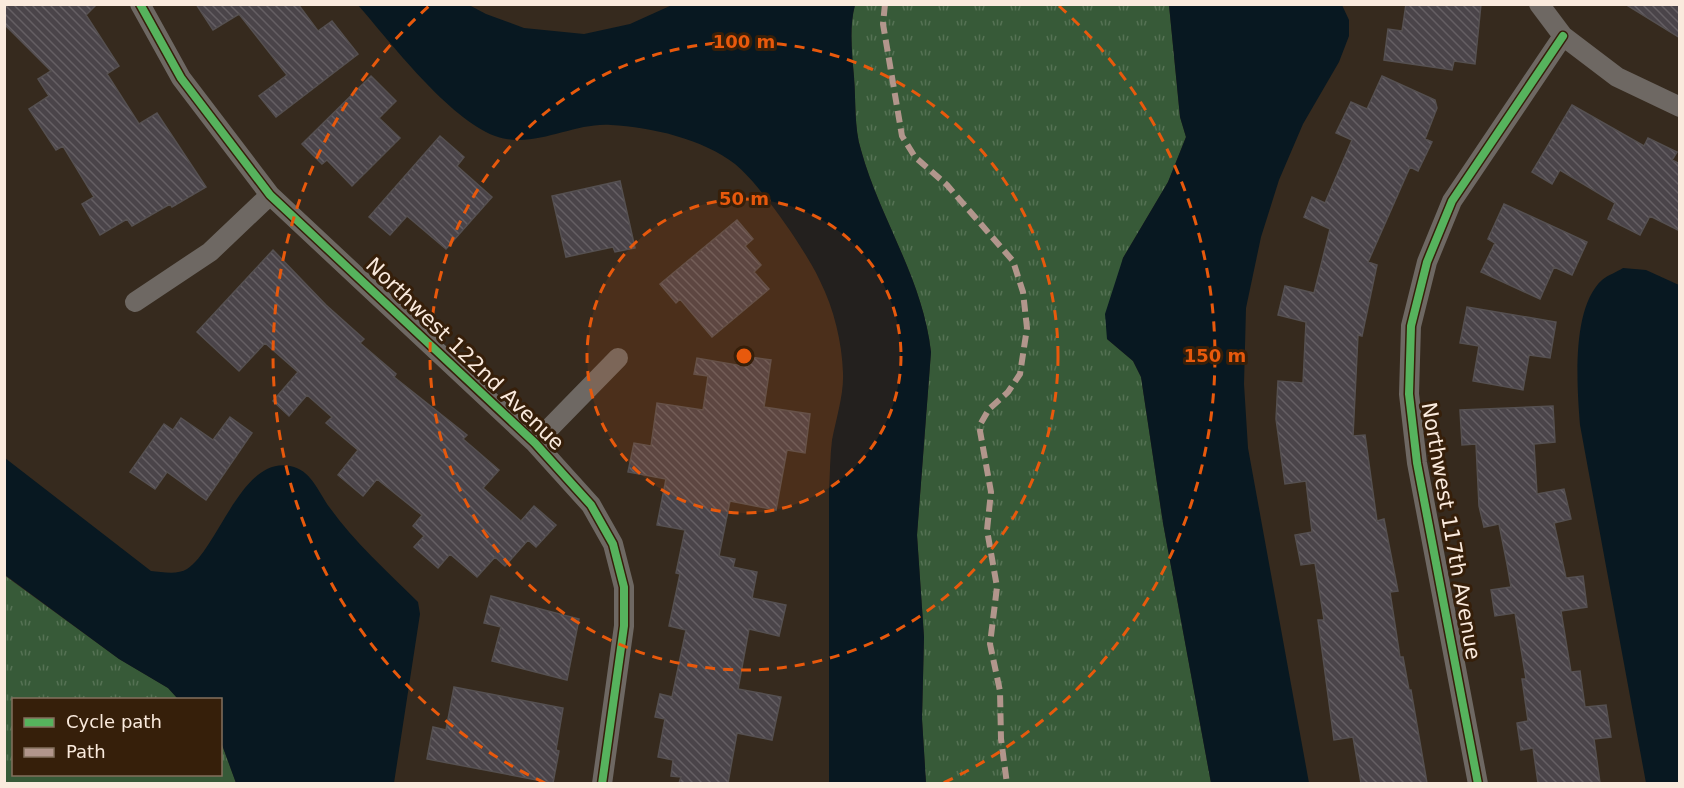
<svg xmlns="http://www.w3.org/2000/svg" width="1684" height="788" font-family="'DejaVu Sans',sans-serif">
  <defs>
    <pattern id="grass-tufts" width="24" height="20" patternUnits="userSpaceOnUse" patternTransform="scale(1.5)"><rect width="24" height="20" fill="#375a38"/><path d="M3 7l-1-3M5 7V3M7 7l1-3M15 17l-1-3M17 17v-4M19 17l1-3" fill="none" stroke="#557254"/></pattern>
    <pattern id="building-back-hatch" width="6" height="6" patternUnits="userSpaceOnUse" patternTransform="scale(1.5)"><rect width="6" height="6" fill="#4a4449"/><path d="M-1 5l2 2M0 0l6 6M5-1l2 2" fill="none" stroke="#655f63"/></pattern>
  </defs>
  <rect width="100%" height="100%" fill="#362a1e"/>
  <!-- grass -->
  <path fill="url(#grass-tufts)" d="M855 5H1169L1180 117 1186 137 1168 182 1123 258 1107 339 1133 361 1141 377 1163 523 1211 783H926L922 719 924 637 917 535 931 352C923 279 880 219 861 150 854 128 856 100 854 77 852 54 849 27 855 5Z
    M4 575 119 659 168 688 178 699 14 700V774H220L221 742 236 783H5Z"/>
  <!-- water -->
  <path fill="#081821" d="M358 5H469L486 14 524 28 584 34 630 24 672 5H855C849 27 852 54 854 77 856 100 854 128 861 150 880 219 923 279 931 352L917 535 924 637 922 719 926 783H829V490C830 474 830 456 832 440 836 419 844 394 843 373 842 342 834 309 820 281 807 252 760 184 735 164 703 139 651 127 611 125 573 122 534 150 495 136 448 118 391 43 358 5Z
    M1169 5H1342L1349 20V36L1339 62 1303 124 1279 180 1261 237 1246 308 1244 384 1248 448 1309 783H1211L1163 523 1141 377 1133 361 1107 339 1105 314 1123 258 1168 182 1186 137 1180 117Z
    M1623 268 1646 270 1679 285V783H1646L1580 425C1577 387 1571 308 1602 280 1608 275 1617 272 1623 268Z
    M5 458 151 571C162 572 178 575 187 569 219 548 243 451 294 467 312 472 320 495 330 508 354 542 388 572 418 602L420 614 394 783H236L221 742 220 700 178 699 168 688 119 659 5 575Z"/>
  <!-- building -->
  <path fill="url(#building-back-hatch)" stroke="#555051" stroke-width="1.5" d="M4 4H97L86 15 119 66 107 74 139 124 157 113 206 187 172 207 170 204 132 226 127 219 100 235 82 204 94 197 63 146 56 150 29 109 49 96 38 79 51 71 4 24Z
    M196 4H298L318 31 332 21 358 54 276 117 259 96 287 75 239 14 213 30Z
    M1406 4H1481L1475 64 1454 61 1452 70 1384 60 1388 29 1402 31Z
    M1625 4H1680V38Z
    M371 76 396 101 379 118 400 138 352 186 327 160 322 164 302 144Z
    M1382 76 1435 100 1437 108 1425 139 1432 142 1418 171 1410 167 1368 262 1377 265 1362 336 1358 335 1353 436 1365 435 1377 521 1384 519 1398 591 1390 592 1400 657H1403L1409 690H1411L1427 783H1361L1353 737 1334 740 1318 620H1324L1315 563 1301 565 1295 535 1312 532 1306 481 1285 484 1276 419 1278 381 1303 383 1306 322 1278 315 1285 286 1314 293 1330 229 1304 217 1312 197 1325 203 1352 140 1336 133 1351 102 1367 109Z
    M1572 105 1644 146 1648 138 1677 152 1672 160 1680 164V231L1650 216 1640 235 1608 219 1615 203 1560 170 1552 184 1532 172Z
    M440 136 464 157 457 166 492 197 446 249 407 216 390 235 369 217Z
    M620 181 635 248 615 252 613 247 566 257 552 196Z
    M1504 204 1587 242 1572 275 1554 267 1540 299 1481 272 1495 243 1488 239Z
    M737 220 753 239 745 246 761 265 754 272 769 289 712 337 680 299 676 303 660 284Z
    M273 250 326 305 364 339 360 343 396 374 394 377 467 435 463 439 499 470 483 488 521 521 534 506 556 525 536 547 528 540 505 566 495 557 477 577 450 554 438 568 414 547 424 536 413 526 422 515 377 479 363 496 338 475 358 450 326 423 332 417 307 395 289 416 273 401 298 372 265 343 239 371 197 332Z
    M1467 307 1556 322 1550 358 1529 355 1523 390 1473 381 1479 346 1460 343Z
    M750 357 771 360 764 407 810 414 805 453 787 450 776 510 730 501 719 556 735 559 733 567 757 572 752 598 786 605 779 636 749 629 738 689 781 697 772 740 737 733 728 783H679L681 777 671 776 673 760 658 757 665 719 655 717 660 694 672 697 686 630 669 626 680 574 676 573 685 530 657 525 666 479 628 472 634 443 651 446 657 403 703 410 708 376 694 374 697 358 748 367Z
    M1553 406 1555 442 1534 444 1537 494 1564 489 1571 519 1554 523 1566 578 1583 576 1587 607 1561 611 1571 672 1580 671 1585 707 1606 705 1611 737 1594 739 1600 783H1538L1533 748 1521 750 1517 723 1528 721 1522 679H1526L1515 613 1495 616 1491 590 1511 587 1507 564 1499 524 1484 527 1479 506 1476 444 1462 445 1460 410Z
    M230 417 252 433 206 500 167 472 155 489 130 472 164 424 173 430 181 418 213 440Z
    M491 596 579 619 567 680 492 661 501 627 484 623Z
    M454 687 563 708 556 750 559 751 553 783 427 759 433 727 446 730Z"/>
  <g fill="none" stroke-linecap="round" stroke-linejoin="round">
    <!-- street -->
    <path stroke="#6e6863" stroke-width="20" d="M140 4 181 78 270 195 535 443 591 505 613 544 624 587V626L602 784
      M1539 4 1563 36 1617 77 1680 107
      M135 302 210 252 270 195
      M535 443 618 358
      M1478 784 1417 463 1409 394 1411 326 1427 262 1452 201 1563 36"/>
    <!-- quiet -->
    <path stroke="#b2968c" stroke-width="6" stroke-dasharray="12 6" stroke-linecap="butt" d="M885 4 883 24 902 136 915 157 947 185 1013 261 1023 292 1027 328 1020 374 1008 392 989 409 981 423 980 431 991 492 987 530 997 587 990 644 1000 691 1001 739 1007 784"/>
    <defs>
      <path id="cycleway" d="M140 4 181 78 270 195 535 443 591 505 613 544 624 587V626L602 784
        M1478 784 1417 463 1409 394 1411 326 1427 262 1452 201 1563 36"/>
    </defs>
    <!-- cycleway casing -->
    <use href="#cycleway" stroke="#361f0a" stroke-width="11"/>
    <!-- cycleway -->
    <use href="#cycleway" stroke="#56b35d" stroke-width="8"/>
  </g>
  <!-- distance rings -->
  <circle cx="744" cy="356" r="157" fill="#e8590c" fill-opacity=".12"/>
  <g fill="none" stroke="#e8590c" stroke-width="3" stroke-dasharray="10 8">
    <circle cx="744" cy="356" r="157"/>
    <circle cx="744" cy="356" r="314"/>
    <path d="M545 783A471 471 0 0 1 429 6M1059 6A471 471 0 0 1 943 783"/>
  </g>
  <g text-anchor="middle" stroke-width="6" stroke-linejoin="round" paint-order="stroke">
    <!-- street labels -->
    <g font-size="21" fill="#faeadd" stroke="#361f0a">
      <text transform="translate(465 354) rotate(44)" y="7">Northwest 122nd Avenue</text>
      <text transform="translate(1451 531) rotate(80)" y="7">Northwest 117th Avenue</text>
    </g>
  </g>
  <circle cx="744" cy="356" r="9" fill="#e8590c" stroke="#361f0a" stroke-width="3"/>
  <g font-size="18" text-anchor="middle" font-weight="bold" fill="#e8590c" stroke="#361f0a" stroke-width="6" stroke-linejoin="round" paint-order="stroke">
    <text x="744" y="48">100 m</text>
    <text x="744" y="205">50 m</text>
    <text x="1215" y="362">150 m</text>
  </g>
  <!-- border -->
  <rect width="1684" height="788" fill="none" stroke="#faeadd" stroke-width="12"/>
  <!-- legend -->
  <rect x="12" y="698" width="210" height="78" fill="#361f0a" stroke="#84705e" stroke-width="1.5"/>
  <rect x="24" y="718" width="30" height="9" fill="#56b35d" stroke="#84705e" stroke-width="1.5"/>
  <text x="66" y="728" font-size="18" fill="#faeadd">Cycle path</text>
  <rect x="24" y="748" width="30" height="9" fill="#b2968c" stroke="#84705e" stroke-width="1.5"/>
  <text x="66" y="758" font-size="18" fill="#faeadd">Path</text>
</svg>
